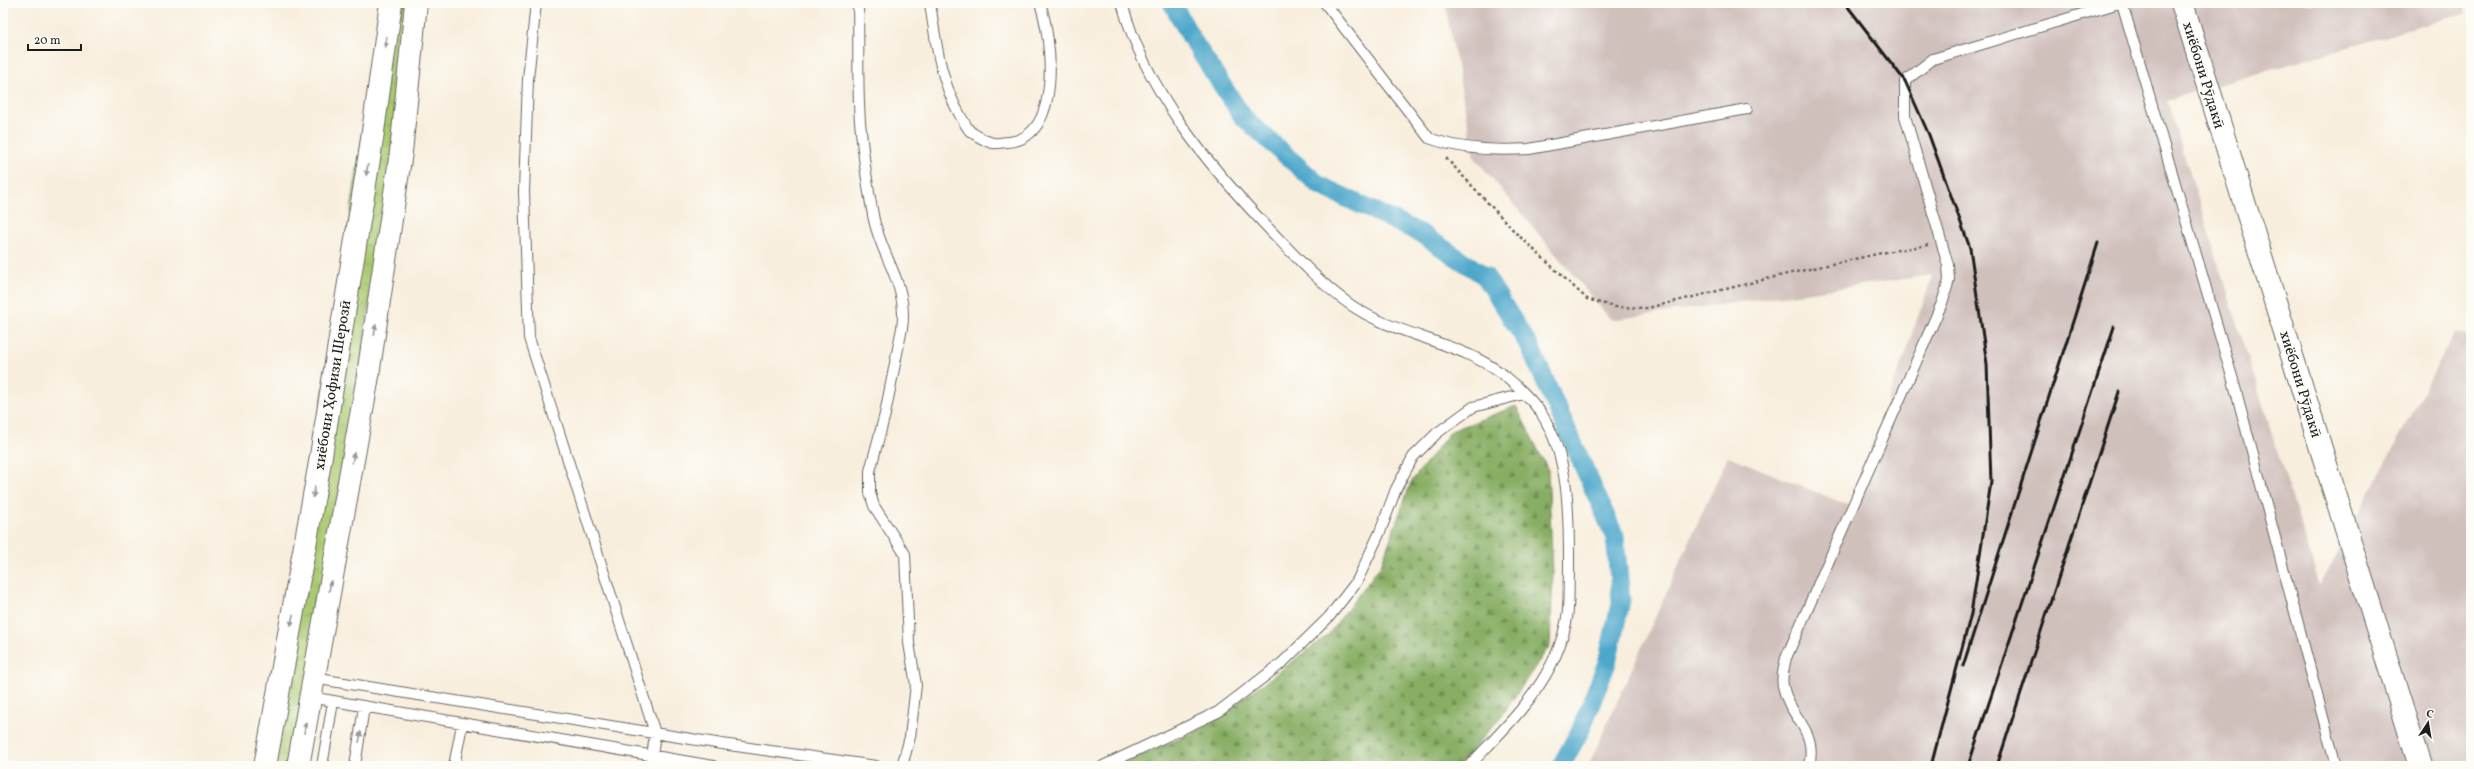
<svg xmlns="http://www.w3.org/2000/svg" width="2474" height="769" font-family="Vollkorn,serif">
  <defs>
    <pattern id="grass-tufts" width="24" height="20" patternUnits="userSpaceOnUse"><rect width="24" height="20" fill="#aaca71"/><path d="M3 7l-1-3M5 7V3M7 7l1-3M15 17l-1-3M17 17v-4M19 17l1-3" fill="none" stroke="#92ad61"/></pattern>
    <pattern id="forest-firs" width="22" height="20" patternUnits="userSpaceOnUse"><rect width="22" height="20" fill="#87ae63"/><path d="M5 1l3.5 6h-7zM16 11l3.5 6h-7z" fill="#6e8d51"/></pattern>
  </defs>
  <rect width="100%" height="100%" fill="#fdfcf7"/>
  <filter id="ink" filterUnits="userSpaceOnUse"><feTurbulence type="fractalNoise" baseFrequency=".025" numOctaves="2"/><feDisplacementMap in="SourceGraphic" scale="8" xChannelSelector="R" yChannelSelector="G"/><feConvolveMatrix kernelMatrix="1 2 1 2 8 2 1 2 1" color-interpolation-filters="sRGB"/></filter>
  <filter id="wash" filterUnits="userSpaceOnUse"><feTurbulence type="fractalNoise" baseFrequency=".012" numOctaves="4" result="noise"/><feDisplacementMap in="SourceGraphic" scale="16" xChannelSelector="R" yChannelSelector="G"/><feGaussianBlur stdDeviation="0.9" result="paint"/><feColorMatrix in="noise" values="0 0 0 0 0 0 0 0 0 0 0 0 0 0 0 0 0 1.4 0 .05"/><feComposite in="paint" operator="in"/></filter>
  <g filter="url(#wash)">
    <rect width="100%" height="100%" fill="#f8eedd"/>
    <!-- industrial -->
    <path fill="#d0c0bc" d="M1445 3H2464L2466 13 2167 100 2320 586 2455 332 2471 336V766H1588L1728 456 1850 506 1933 275 1611 320 1474 157Z"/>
    <!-- grass -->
    <path fill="url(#grass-tufts)" stroke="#637346" d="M383 3H412L394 151 295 766H265Z"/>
    <!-- forest -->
    <path fill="url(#forest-firs)" stroke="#526540" d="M1516 406 1548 470 1553 574 1550 645 1503 714 1459 766H1117L1204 728 1328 635 1381 565 1411 482 1451 431Z"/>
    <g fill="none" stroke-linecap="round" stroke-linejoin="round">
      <!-- canal -->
      <path stroke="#4da7cb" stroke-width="19" d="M1172 3 1193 41 1243 117 1319 185 1420 233 1485 276 1530 347 1615 537 1621 600 1607 663 1581 729 1561 766"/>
    </g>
  </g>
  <g filter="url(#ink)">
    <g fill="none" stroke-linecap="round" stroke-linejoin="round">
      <defs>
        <path id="service" d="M536 3 528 79 524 192 529 338 655 733 651 766
          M858 3C859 42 857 82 860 122 863 153 867 184 873 215 880 256 909 284 902 328L885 414 870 471V493L874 506 905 554 909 643 916 685 910 737 902 766
          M930 3C936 43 940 81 961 117 963 120 966 126 969 130 973 134 987 142 993 143 997 144 1003 142 1008 142 1063 138 1052 39 1040 3
          M1122 3C1146 92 1209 166 1271 231 1295 256 1319 282 1348 303 1395 337 1460 340 1506 377 1518 387 1532 400 1541 413 1571 459 1569 520 1569 573 1568 589 1570 607 1566 623 1563 637 1558 652 1551 665 1532 703 1498 735 1469 766
          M1325 3 1429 138C1461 150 1495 151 1529 149L1747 109
          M2122 3 2233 380 2336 766
          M313 678 722 744 876 766
          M310 697 713 766
          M322 766 333 702
          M355 766 364 707
          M454 766 462 725
          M1103 766 1218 712 1282 663 1329 617 1357 581 1380 532 1396 489 1413 457 1437 433 1473 407 1523 394
          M1809 766C1818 728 1790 720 1783 686 1781 677 1784 667 1786 658L1942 303 1949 280 1948 265 1905 116V81L1933 59 2119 3"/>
        <path id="secondary" d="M265 766 319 468 370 153 391 3
          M298 766 367 382 401 152 416 3"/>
        <path id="trunk" d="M2182 3 2420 766"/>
      </defs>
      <!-- service casing -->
      <use href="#service" stroke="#696660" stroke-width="12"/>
      <!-- secondary casing -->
      <use href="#secondary" stroke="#696660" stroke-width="24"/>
      <!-- trunk casing -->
      <use href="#trunk" stroke="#696660" stroke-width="24"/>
      <!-- path -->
      <path stroke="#696660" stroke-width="2.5" stroke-dasharray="3 3" stroke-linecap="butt" d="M1446 158 1517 234 1587 299 1615 307 1648 308 1787 274 1886 252 1928 245"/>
      <!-- service -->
      <use href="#service" stroke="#fff" stroke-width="10"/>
      <!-- secondary -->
      <use href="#secondary" stroke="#fff" stroke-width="22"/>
      <!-- trunk -->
      <use href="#trunk" stroke="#fff" stroke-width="22"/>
      <!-- rail -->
      <path stroke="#1c1c1c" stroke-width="3" d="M1845 3 1905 81 1929 135 1970 248 1987 364 1991 482 1971 614 1931 766
        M1963 666 2098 243
        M1968 766 2114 327
        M1997 766 2119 392"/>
    </g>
    <!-- one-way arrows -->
    <defs><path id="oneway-solid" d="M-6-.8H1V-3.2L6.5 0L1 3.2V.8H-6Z"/></defs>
    <g fill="#999">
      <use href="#oneway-solid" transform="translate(386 42) rotate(98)"/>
      <use href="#oneway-solid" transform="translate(367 170) rotate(99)"/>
      <use href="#oneway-solid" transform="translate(375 330) rotate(-82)"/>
      <use href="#oneway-solid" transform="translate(353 458) rotate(-80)"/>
      <use href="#oneway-solid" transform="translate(314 492) rotate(100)"/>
      <use href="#oneway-solid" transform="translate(330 586) rotate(-80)"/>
      <use href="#oneway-solid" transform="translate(292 620) rotate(100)"/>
      <use href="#oneway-solid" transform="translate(305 728) rotate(-80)"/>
      <use href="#oneway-solid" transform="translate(360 737) rotate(-81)"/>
    </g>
  </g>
  <g text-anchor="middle" stroke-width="3" stroke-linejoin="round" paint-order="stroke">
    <!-- street labels -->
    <g font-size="15" fill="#1c1c1c" stroke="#fdfcf7">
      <text transform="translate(2204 75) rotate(73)" y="5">хиёбони Рӯдакӣ</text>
      <text transform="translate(2301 384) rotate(73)" y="5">хиёбони Рӯдакӣ</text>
      <text transform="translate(332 385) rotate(-81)" y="5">хиёбони Ҳофизи Шерозӣ</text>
    </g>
  </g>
  <!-- margin -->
  <rect width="2474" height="769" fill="none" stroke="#fdfcf7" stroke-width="16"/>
  <!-- north arrow -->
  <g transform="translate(2428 723) rotate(12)" stroke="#fdfcf7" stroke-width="3" paint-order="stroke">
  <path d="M0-3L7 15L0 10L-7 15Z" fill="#1c1c1c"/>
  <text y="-6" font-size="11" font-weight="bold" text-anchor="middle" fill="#1c1c1c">С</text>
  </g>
  <!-- scale -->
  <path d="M28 44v6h53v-6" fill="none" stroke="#1c1c1c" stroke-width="2"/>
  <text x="34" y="44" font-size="12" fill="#1c1c1c" stroke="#fdfcf7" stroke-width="3" paint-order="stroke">20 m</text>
</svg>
